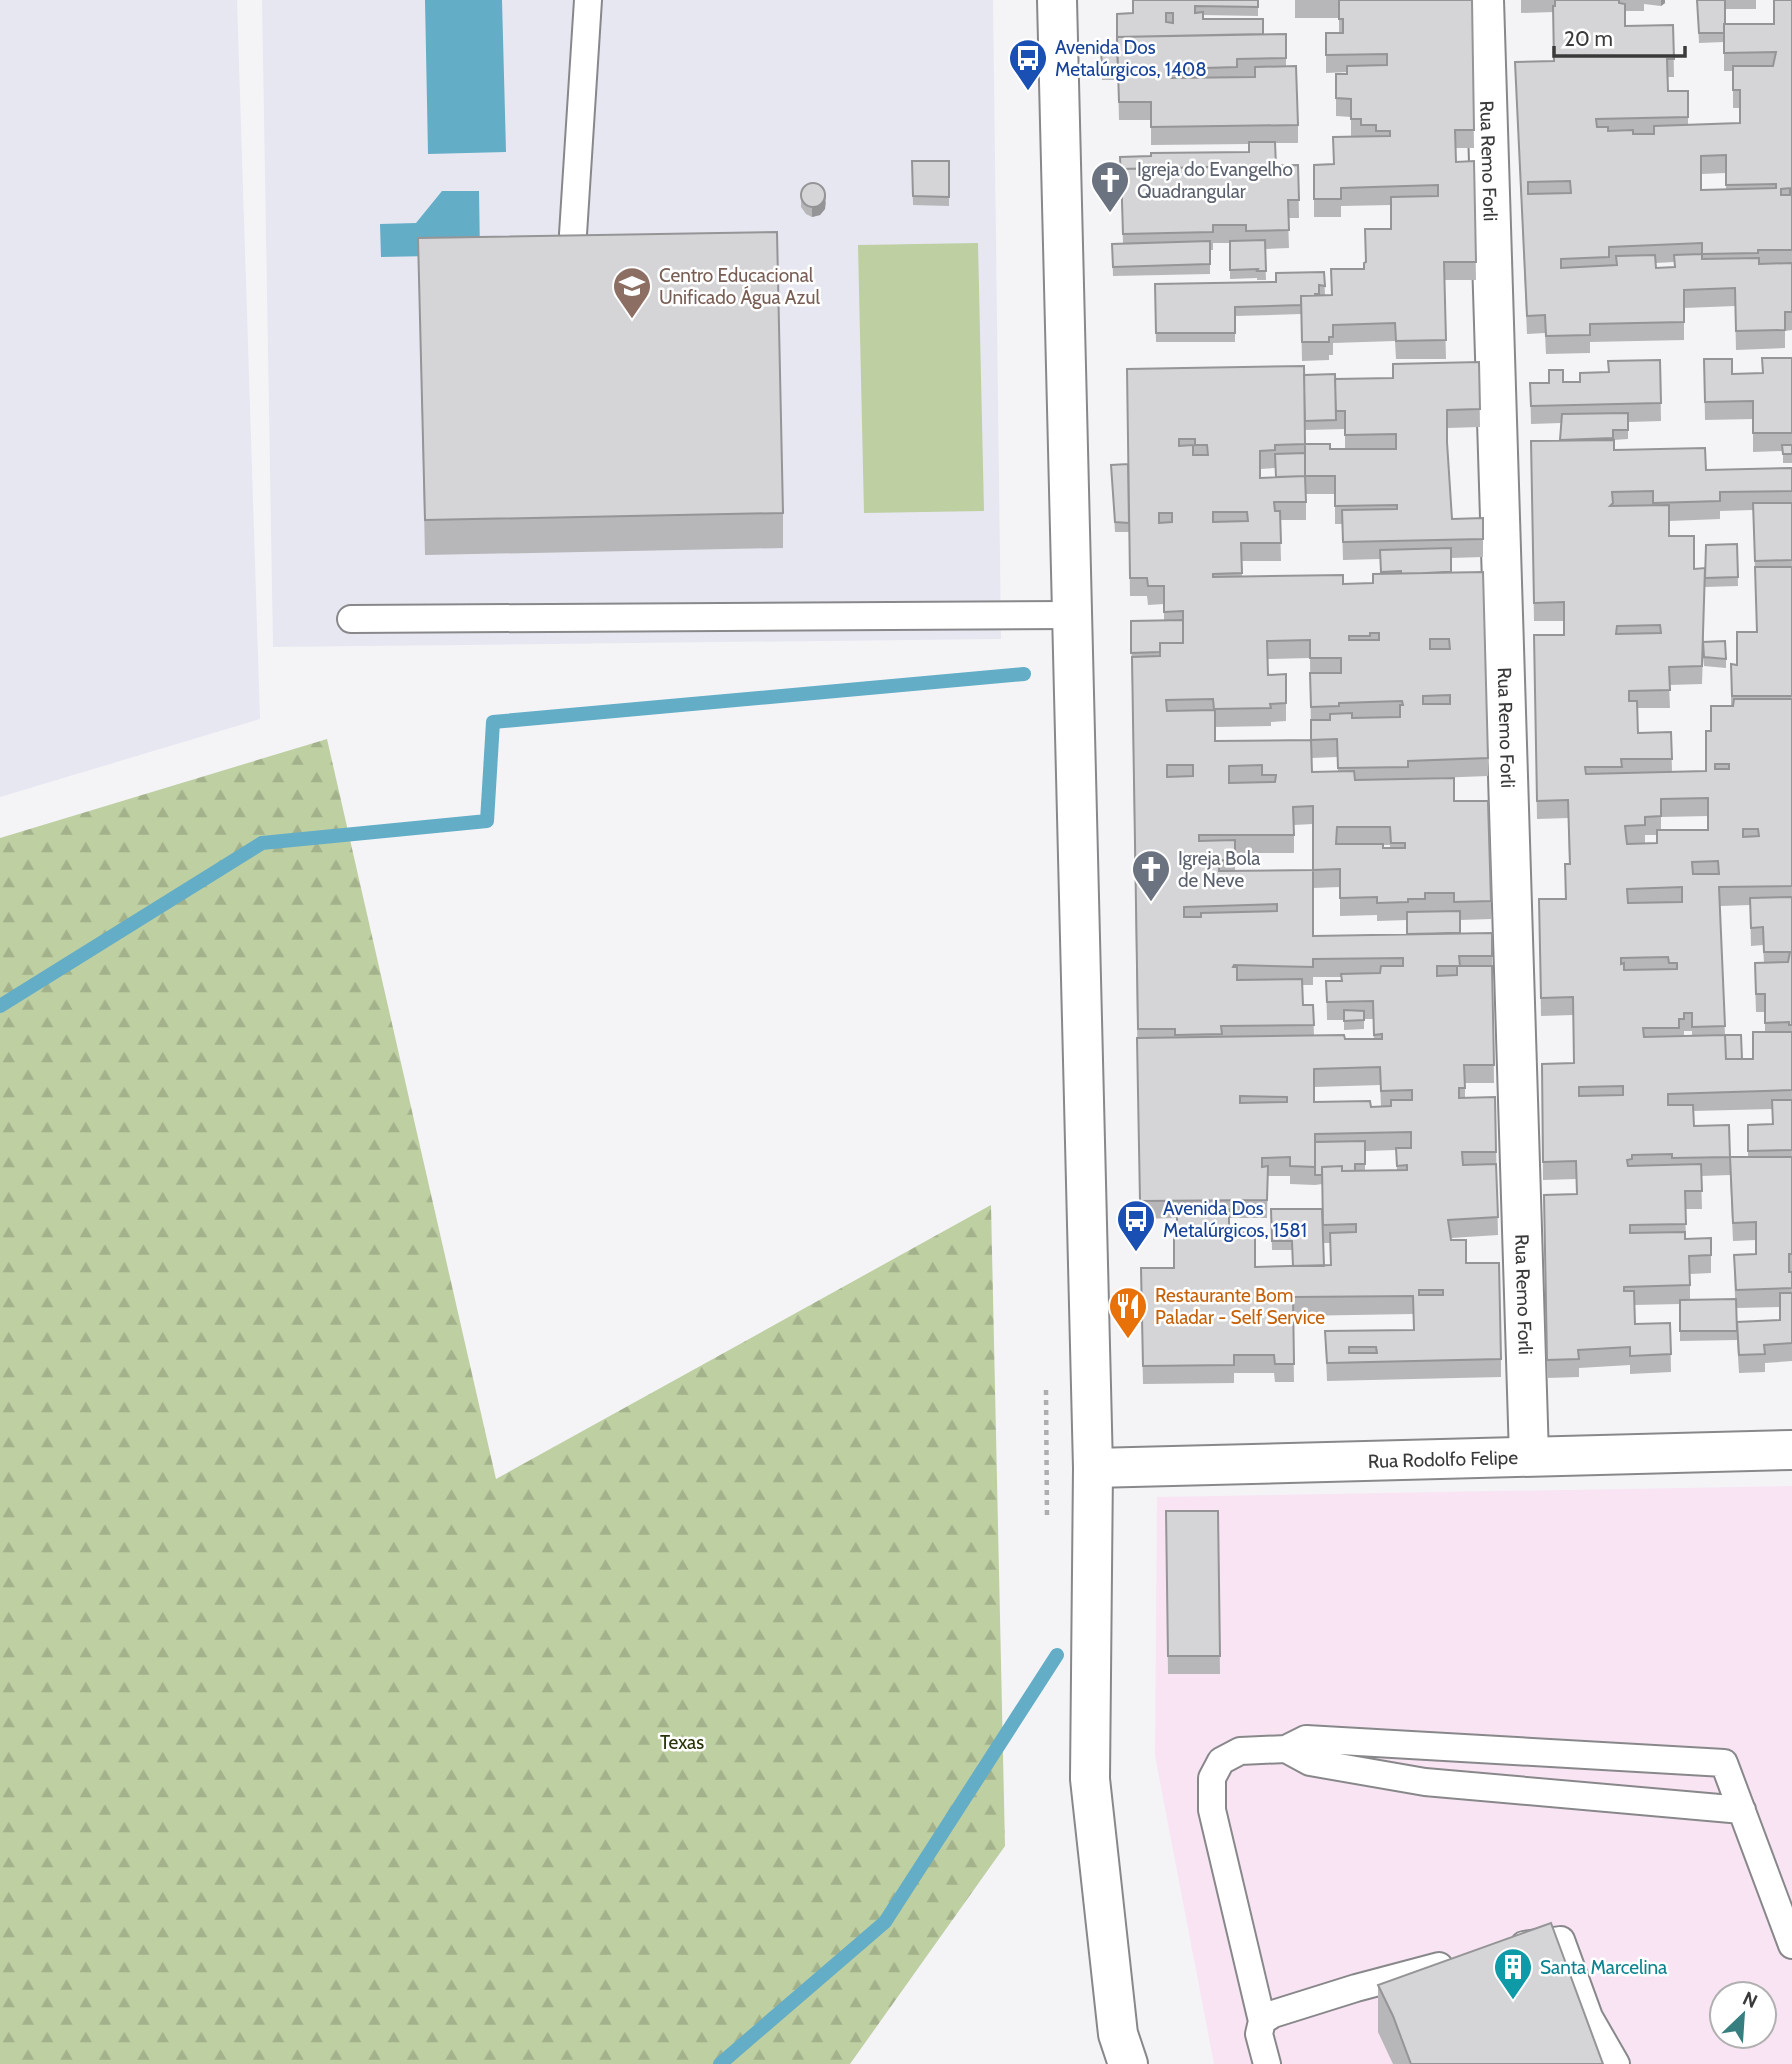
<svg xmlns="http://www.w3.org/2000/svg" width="1792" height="2064" font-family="Cabin,sans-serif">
  <defs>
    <pattern id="forest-firs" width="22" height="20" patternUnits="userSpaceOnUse" patternTransform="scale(1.75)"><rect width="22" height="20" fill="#becfa2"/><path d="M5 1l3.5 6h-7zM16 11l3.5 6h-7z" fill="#a4b28c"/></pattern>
  </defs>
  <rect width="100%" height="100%" fill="#f4f4f7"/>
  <!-- built -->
  <path fill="#e7e7f2" d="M0 0H237L260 719 0 797Z
    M262 0H993L1001 639 273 647Z"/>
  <!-- medical -->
  <path fill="#f8e4f3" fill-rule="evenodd" d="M1792 1486V2064H1214L1155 1756 1157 1497ZM1722 1994H1764V2036H1722Z"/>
  <!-- forest -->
  <path fill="url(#forest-firs)" d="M327 739 496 1479 991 1205 1005 1846 850 2064H0V838Z"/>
  <!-- park -->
  <path fill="#becfa2" d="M978 243 984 511 864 513 858 245Z"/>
  <!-- water -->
  <path fill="#63adc7" d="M425 0H502L506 152 428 154Z
    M442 191H479L480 255 381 257 380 224 416 223Z"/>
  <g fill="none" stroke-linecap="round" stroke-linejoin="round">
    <!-- stream -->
    <path stroke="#63adc7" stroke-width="14" d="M0 1006 262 843 487 821 493 722 1024 674
      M720 2064 885 1922 1057 1655"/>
    <defs>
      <path id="lane" d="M573 234 588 0
        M351 619 1072 615
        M1286 1749 1310 1762 1425 1782 1742 1810
        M1524 1945 1561 1940 1589 2017 1616 2064
        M1262 2021 1273 2014 1356 1988 1439 1966
        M1267 2064 1259 2034 1262 2021 1212 1810V1778L1221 1761 1240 1751 1286 1749 1306 1739 1724 1763 1792 1945"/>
      <g id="street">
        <path id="s1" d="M1484 0 1529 1456"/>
        <path id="s2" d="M1093 1468 1792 1450"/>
      </g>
      <path id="secondary" d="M1057 0 1093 1468 1090 1779 1118 2034 1128 2064"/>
    </defs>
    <!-- lane casing -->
    <use href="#lane" stroke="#88888b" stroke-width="30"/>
    <!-- street casing -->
    <use href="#street" stroke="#88888b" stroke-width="42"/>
    <!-- secondary casing -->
    <use href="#secondary" stroke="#88888b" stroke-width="42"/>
    <!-- path -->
    <path stroke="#adadaf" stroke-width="4.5" stroke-dasharray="5 5" stroke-linecap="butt" d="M1046 1390 1047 1518"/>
    <!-- lane -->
    <use href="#lane" stroke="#fff" stroke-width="26"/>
    <!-- street -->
    <use href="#street" stroke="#fff" stroke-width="38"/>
    <!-- secondary -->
    <use href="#secondary" stroke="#fff" stroke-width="38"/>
  </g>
  <!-- wall -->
  <path fill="#b7b6b9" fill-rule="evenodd" d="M1133 0H1258V16L1203 15V19L1263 34H1286V66L1298 125V143H1275L1276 166 1298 165 1299 218H1288L1289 248 1265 249 1266 280H1257V278L1230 279V243H1213V250H1210V274L1113 276 1112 244 1123 243 1120 157 1249 152V144L1151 145V120H1119L1118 80H1102L1101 47 1117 46 1133 13Z
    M1295 0H1472L1474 148H1456V162L1474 161 1476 280H1444L1446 359H1396L1395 341 1333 343V355H1329V360L1302 361 1301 314 1235 316V342H1156L1155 284 1276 282 1324 272 1325 295H1319V296L1331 295 1364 269 1366 263 1391 229V205L1341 206V217H1314V165L1334 164 1351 137V117L1336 116V74H1347V72L1326 73V33H1339V18H1295Z
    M1521 0H1665V3L1661 6 1644 4V11H1625V26L1673 25 1674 77H1668V91H1688V125L1740 123V108H1733V71H1724V42L1699 43 1697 0H1756V9H1725V24H1774L1792 0V330L1785 331V348L1736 350 1735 306 1684 308V340L1590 342V353L1546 354 1545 333 1527 334 1515 62 1554 61 1553 12 1521 13ZM1726 173V190H1701V174ZM1674 262V267L1656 268V263Z
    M912 161H949V206L913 205Z
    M801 198 826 202 825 209 820 215 812 217 806 214 801 207Z
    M418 238 783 513V548L425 555Z
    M1792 358V463H1783V451L1753 452V419L1705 420 1704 359 1732 374 1762 373Z
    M1660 360 1661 421 1628 422V439L1613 440 1614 450 1706 470 1792 468V1361L1765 1363V1372L1739 1373 1737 1340 1680 1341V1304L1634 1305 1635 1324 1670 1323 1671 1372 1630 1374V1365L1579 1368V1377L1547 1378 1544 1195 1577 1194 1576 1179 1543 1180 1542 1064 1574 1063 1573 1015 1541 1016 1539 899H1566L1569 864 1568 818 1537 819 1534 635H1564V621H1534L1531 441H1560L1561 423 1531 424 1530 383 1580 382 1608 372ZM1753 510 1757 632 1737 665 1731 664V706L1711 731 1706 771 1672 772 1671 732 1638 733 1637 708H1670L1669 685 1702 684 1703 653 1704 666 1726 668V659L1704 642 1694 569 1669 536V521L1720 519V511ZM1708 816V830H1661V817ZM1645 835H1657V843H1645ZM1750 905 1751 946 1763 945 1764 963 1755 981 1756 1012H1765V1032L1753 1059H1742L1725 1035 1720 906ZM1684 1031H1692V1036H1684ZM1772 1109V1124L1748 1125V1157H1730L1694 1126 1693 1111ZM1730 1175 1733 1241 1756 1240V1254L1734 1255 1735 1299 1690 1300V1274L1711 1273V1238L1686 1239 1685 1209H1702L1701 1176ZM1780 1307V1320L1737 1331 1736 1308Z
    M1479 362 1480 427 1447 428V442L1452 519 1483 518V557L1451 558V573L1488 758V776L1408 779 1454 801 1491 901V919L1460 920V933H1492L1494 1083H1465V1098L1495 1097 1498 1235 1451 1238 1466 1263 1501 1359V1377L1327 1381 1325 1331 1414 1330 1413 1314 1293 1316 1294 1382H1275L1274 1373H1234V1383L1143 1384 1141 1286 1174 1268 1177 1233V1218L1140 1219 1131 621H1164V604L1148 605 1147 596H1130L1129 530V532H1115L1111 465 1128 464 1304 375 1335 391 1393 378ZM1345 429V449H1330L1305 444V430ZM1275 468 1276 477 1260 478V469ZM1306 494H1335V524H1342L1343 560 1380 559 1381 574 1373 583 1343 584 1242 576 1241 561H1281L1280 520H1306ZM1310 658 1311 740 1215 741V727L1271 726V722L1286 721V674L1268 675 1267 659ZM1337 757 1338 771 1312 772V758ZM1313 824V870L1235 871V853H1294V825ZM1383 845H1390V848H1383ZM1340 887V916L1377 915V921L1407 920V934L1313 936V888ZM1313 977H1341V981H1326L1327 1020H1344V1030L1364 1029V1019H1373L1374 1039H1345L1314 1036 1313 1005H1303L1302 985H1313ZM1380 1085 1381 1106 1371 1107 1314 1102V1087ZM1396 1150 1397 1170 1365 1171V1151ZM1268 1176H1290V1184L1315 1185V1182V1185L1322 1184V1209H1271L1272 1250H1292V1266L1255 1267 1229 1229V1218H1267ZM1323 1243H1330L1331 1265 1324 1266Z
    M1737 544 1738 586 1705 587V578Z
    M1166 1511H1218L1220 1674H1168Z
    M1378 1985 1603 2064H1393L1378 2032Z"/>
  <!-- shaded-wall -->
  <path fill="#959496" d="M1661 0H1665V3L1661 6Z
    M826 193 825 209 820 215 812 217V208Z"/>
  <!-- building -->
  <path fill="#d5d4d7" stroke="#959496" stroke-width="2" fill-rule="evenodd" d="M1133 0H1258V7L1195 6V13L1203 12V19H1263V34L1117 37V45V14L1133 13ZM1166 13H1173V23L1166 22Z
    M1339 0H1472L1474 130H1455L1456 162 1474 161 1476 262H1444L1446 340 1396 341 1395 323 1333 325V337H1329V342H1302L1301 296 1332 295 1331 269H1364V263L1366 262 1365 229H1391V197L1438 196V185L1341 188V199H1314V165L1334 164 1333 137 1390 136V131H1376V125H1361V119H1351V99L1336 98V74H1347V66L1387 65V54L1326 55V33H1343V19H1339Z
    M1555 0H1619V3L1625 4V26L1673 25 1674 59H1667L1668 91H1688V117L1596 119 1597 127H1608V131L1633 130V134H1654V126L1740 123V90H1733V66H1773L1776 52 1724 53V24H1774V0H1792V250H1758V253L1702 254V243L1609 247V257L1561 259V268L1617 265 1616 256 1655 255 1656 268 1675 267 1674 255 1702 254V259L1759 258V264L1792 263V312H1785V330L1736 331 1735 288 1684 290V322L1590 324V335L1546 336 1545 315 1527 316 1515 62 1554 61 1553 6H1555ZM1726 155V185L1776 184V188L1701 190V156ZM1570 181 1571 193 1528 194V182ZM1790 188V195H1781V189Z
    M1697 0H1725V24H1724V33H1699Z
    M1286 34V58L1237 59V67L1171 69V78L1255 77V67L1296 66 1298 125 1151 127V102H1119L1117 37Z
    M1117 46 1118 71H1102L1101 47Z
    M1249 142H1275L1276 166 1121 169V178L1120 157 1151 156V153L1249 152Z
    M912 161H949V197L913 196Z
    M1298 165 1299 200H1288L1289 230 1246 231V225H1213V232L1123 234 1121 169Z
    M801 195a12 12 0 1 1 24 0a12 12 0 1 1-24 0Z
    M777 232 783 513 425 520 418 238Z
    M1265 240 1266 271H1257L1258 269 1230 270V241Z
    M1210 241V264L1113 267 1112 244Z
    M1324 272 1325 286 1319 285V294H1315V296H1301V305L1235 307V333H1156L1155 284 1276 282V273Z
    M1762 358H1792V433H1753V401L1705 402 1704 359H1732V374L1763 373Z
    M1660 360 1661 403 1531 406 1530 383H1549V370H1563V382H1580V373L1609 372 1608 361Z
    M1479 362 1480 409 1447 410V442L1452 519 1483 518V539L1343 542 1342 510 1397 509V505L1335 506V476H1305V444H1330V449H1396V434L1345 435V411H1336L1335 379 1393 378V364Z
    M1304 366 1305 444 1275 445V450L1260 451V478L1305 476 1306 502H1274L1275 511H1280L1281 543H1241L1242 573 1213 574V577L1343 575V584L1373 583V574L1483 572 1488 758 1408 761V767L1338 768 1337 739 1311 740 1312 772 1354 771 1355 780 1454 778V801H1488L1491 901 1454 902V893H1425V899H1408V902L1377 903V897L1340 898V869L1313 870V936L1492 933V956H1459L1460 966H1437V976L1457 975V966H1492L1494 1065H1464L1465 1088H1459V1098L1495 1097 1496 1152H1462L1463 1165 1496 1164 1498 1217 1448 1220 1451 1240H1466V1263H1499L1501 1359 1327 1363 1325 1331 1414 1330 1413 1296 1293 1297 1294 1364H1275L1274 1355H1234V1365L1143 1366 1141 1268H1174V1233L1255 1232V1267L1331 1265 1330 1233 1356 1232V1224L1323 1225 1322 1167 1342 1166V1171L1407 1170V1165L1397 1166 1396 1148H1411V1132L1315 1134V1167L1290 1166V1157L1262 1158V1167L1268 1166 1267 1200 1140 1201 1137 1038 1344 1035 1345 1039H1382V1034L1374 1035 1373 1001 1327 1002 1326 981H1342L1341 974 1380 973 1381 966H1403V958L1313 959V967L1234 965 1233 967H1237V980L1302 979 1303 1005H1313L1314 1025 1221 1026 1222 1034 1175 1035V1029H1138L1132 657 1160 656V643H1183V611L1164 612V586H1148L1147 578H1130L1127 369ZM1179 439H1195V445H1207L1208 455H1193V445L1179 446ZM1213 512H1247L1248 521 1213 522ZM1159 513H1172V522L1159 523ZM1370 633H1379V640H1349V636H1370ZM1430 639H1449L1450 649H1430ZM1310 640V658H1341V673H1310L1311 707 1339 706V703L1402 701 1403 705H1400V717L1352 718V713L1330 714V720H1311V740L1215 741V710L1167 711 1166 700 1213 699 1214 709 1271 708 1270 704 1286 703V674L1268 675 1267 641ZM1450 695V704H1423V696ZM1167 765H1193V776L1167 777ZM1262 765V775H1276L1275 782 1229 783V766ZM1313 806V870L1219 871V860L1235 861V840L1199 841V835H1294L1293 807ZM1337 827H1390L1391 843H1405V848H1383V844H1336ZM1277 904V911L1201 913V917H1184V907ZM1380 1067 1381 1091 1412 1090V1100H1391V1106L1371 1107 1370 1101 1314 1102V1069ZM1240 1096 1287 1097V1102L1240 1103ZM1419 1290H1443V1295H1419ZM1349 1347H1376L1377 1353H1349Z
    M1335 374 1336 420 1305 421 1304 375Z
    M1628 413V430H1613V438L1560 440 1562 414Z
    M1614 440V450L1705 448 1706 470 1792 468V491L1720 492V501L1653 503V491L1612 492 1613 503 1610 506 1669 505V536H1694V569L1705 568 1702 666 1669 667 1670 690 1629 691V701H1637L1638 733 1671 732 1672 759H1621L1622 767H1585L1586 774 1706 771V731H1711V706H1733L1734 699H1792V886L1719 887 1725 1026 1692 1027V1013H1684V1019H1679V1028H1643L1644 1037 1725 1035 1726 1059H1753V1032H1792V1090L1668 1094V1105H1693L1694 1126 1729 1125 1730 1157H1792V1254H1789V1272H1792V1288L1736 1290 1734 1255 1756 1254V1222L1733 1223 1730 1157 1672 1158V1154L1632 1155V1159L1627 1160 1628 1166 1701 1164 1702 1191H1685L1686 1224 1630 1225V1233L1685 1232V1239L1711 1238V1255L1689 1256 1690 1285 1624 1287V1291H1634L1635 1324 1670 1323 1671 1354 1630 1356V1347L1578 1350 1579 1359 1547 1360 1544 1195 1577 1194 1576 1161 1543 1162 1542 1064 1574 1063 1573 997 1541 998 1539 899H1566L1565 864H1570L1568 800 1537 801 1534 635H1564V602L1534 603 1531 441ZM1660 625 1661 633 1616 634 1617 626ZM1715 764H1729V769H1715ZM1708 798V830H1657V843L1627 844 1625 826 1645 825V817L1661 816V799ZM1743 829H1758L1759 836 1743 837ZM1718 861 1719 874H1693L1692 862ZM1682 887V902L1628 903 1627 889ZM1668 957 1669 963H1677V969L1624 970V963L1621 964V958ZM1623 1086V1095L1579 1096V1087Z
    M1782 445H1792V454H1783Z
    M1305 453V476L1276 477 1275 454Z
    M1128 464 1129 523 1115 522 1111 465Z
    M1753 503H1792V560L1755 561Z
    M1737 544 1738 577 1705 578 1706 545Z
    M1451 548V572L1401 574V571L1381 572 1380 550Z
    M1755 567H1792V696H1732L1731 664 1737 665V632H1757Z
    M1183 620V643H1160V652L1131 653V621Z
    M1725 641 1726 659 1704 657 1703 642Z
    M1792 897V1025H1789V1022L1765 1023V994H1756L1755 963 1788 962 1790 952H1764L1763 927 1751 928 1750 898Z
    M1460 911V933L1407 934V912Z
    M1344 1010 1364 1011V1020L1344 1021Z
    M1725 1035H1741L1742 1059H1726Z
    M1772 1100H1792V1150L1748 1151V1125L1773 1124Z
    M1365 1141V1164H1355V1171H1342V1166L1322 1167V1175H1315V1142Z
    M1177 1209H1229V1229H1249V1232L1177 1233Z
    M1271 1209H1322L1324 1266H1293L1292 1241H1272Z
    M1780 1293H1792V1343L1764 1345 1765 1354 1739 1355 1737 1322 1780 1320Z
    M1736 1299 1737 1331H1680V1300Z
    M1166 1511H1218L1220 1656H1168Z
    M1551 1923 1603 2064H1411L1393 2016 1378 1985Z"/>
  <!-- icons -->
  <defs>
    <symbol id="bus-pin" viewBox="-11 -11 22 30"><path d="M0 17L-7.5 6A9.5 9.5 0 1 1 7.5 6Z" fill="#1a4fb4" stroke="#fff"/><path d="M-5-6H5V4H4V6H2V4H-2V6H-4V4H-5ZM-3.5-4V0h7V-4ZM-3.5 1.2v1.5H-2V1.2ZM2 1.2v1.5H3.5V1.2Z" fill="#fff"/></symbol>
    <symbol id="church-pin" viewBox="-11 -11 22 30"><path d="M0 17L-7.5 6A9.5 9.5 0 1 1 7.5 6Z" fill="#6b7280" stroke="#fff"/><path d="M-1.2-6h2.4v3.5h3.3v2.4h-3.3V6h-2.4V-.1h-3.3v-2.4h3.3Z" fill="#fff"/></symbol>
    <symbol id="school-pin" viewBox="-11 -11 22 30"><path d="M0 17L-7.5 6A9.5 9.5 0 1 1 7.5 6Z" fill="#8d6e63" stroke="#fff"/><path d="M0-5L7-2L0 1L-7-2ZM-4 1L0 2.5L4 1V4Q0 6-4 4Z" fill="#fff"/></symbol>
    <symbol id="restaurant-pin" viewBox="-11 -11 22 30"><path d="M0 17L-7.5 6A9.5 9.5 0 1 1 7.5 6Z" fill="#e8710a" stroke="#fff"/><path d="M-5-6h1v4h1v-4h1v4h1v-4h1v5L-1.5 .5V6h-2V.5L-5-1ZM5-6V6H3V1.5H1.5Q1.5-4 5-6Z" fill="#fff"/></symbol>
    <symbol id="building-pin" viewBox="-11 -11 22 30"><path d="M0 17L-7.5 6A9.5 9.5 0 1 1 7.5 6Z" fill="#0f9aa8" stroke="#fff"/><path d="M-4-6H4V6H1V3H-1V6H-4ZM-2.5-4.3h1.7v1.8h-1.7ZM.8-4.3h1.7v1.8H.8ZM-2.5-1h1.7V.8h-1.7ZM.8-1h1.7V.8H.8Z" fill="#fff"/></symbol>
  </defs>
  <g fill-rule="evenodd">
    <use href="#bus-pin" x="1006" y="36" width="44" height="60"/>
    <use href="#church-pin" x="1088" y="158" width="44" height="60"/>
    <use href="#school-pin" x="610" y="264" width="44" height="60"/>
    <use href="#church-pin" x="1129" y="847" width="44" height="60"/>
    <use href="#bus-pin" x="1114" y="1197" width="44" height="60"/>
    <use href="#restaurant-pin" x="1106" y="1284" width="44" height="60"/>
    <use href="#building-pin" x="1491" y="1945" width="44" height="60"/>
  </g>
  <g text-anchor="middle" stroke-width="5" stroke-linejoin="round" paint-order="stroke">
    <!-- transit labels -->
    <g font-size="19" fill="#164399" stroke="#fff" text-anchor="start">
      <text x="1055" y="54">Avenida Dos<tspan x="1055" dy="22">Metalúrgicos, 1408</tspan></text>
      <text x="1163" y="1215">Avenida Dos<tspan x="1163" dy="22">Metalúrgicos, 1581</tspan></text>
    </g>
    <!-- street labels -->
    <g font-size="19" fill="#3a3a3b" stroke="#fff">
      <text dy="7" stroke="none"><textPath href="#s1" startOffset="161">Rua Remo Forli</textPath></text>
      <text dy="7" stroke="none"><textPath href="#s1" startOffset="728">Rua Remo Forli</textPath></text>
      <text dy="7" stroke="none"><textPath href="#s1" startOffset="1295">Rua Remo Forli</textPath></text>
      <text dy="7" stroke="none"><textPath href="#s2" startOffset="350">Rua Rodolfo Felipe</textPath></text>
    </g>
    <!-- worship labels -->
    <g font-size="19" fill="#5b616d" stroke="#fff" text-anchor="start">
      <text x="1137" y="176">Igreja do Evangelho<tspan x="1137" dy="22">Quadrangular</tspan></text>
      <text x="1178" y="865">Igreja Bola<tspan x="1178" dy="22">de Neve</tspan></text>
    </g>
    <!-- education labels -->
    <g font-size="19" fill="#785e54" stroke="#fff" text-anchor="start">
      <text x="659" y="282">Centro Educacional<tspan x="659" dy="22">Unificado Água Azul</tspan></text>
    </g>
    <!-- food labels -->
    <g font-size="19" fill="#c56008" stroke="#fff" text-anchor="start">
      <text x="1155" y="1302">Restaurante Bom<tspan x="1155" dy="22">Paladar - Self Service</tspan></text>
    </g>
    <!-- park labels -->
    <g font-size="19" fill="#283508" stroke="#fff">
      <text x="682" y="1749">Texas</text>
    </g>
    <!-- culture labels -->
    <g font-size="19" fill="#0d838f" stroke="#fff" text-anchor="start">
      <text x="1540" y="1974">Santa Marcelina</text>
    </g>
  </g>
  <!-- north arrow -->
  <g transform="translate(1743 2015) rotate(25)"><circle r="33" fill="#ffffff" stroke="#b0b0b1" stroke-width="2"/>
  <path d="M0-5L12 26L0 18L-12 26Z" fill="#367e7f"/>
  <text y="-10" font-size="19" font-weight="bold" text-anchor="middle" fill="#3a3a3b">N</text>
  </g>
  <!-- scale -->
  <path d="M1554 46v10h131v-10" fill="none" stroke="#3a3a3b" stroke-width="3.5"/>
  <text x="1564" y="46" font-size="21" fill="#3a3a3b" stroke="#ffffff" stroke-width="5" paint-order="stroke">20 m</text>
</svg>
